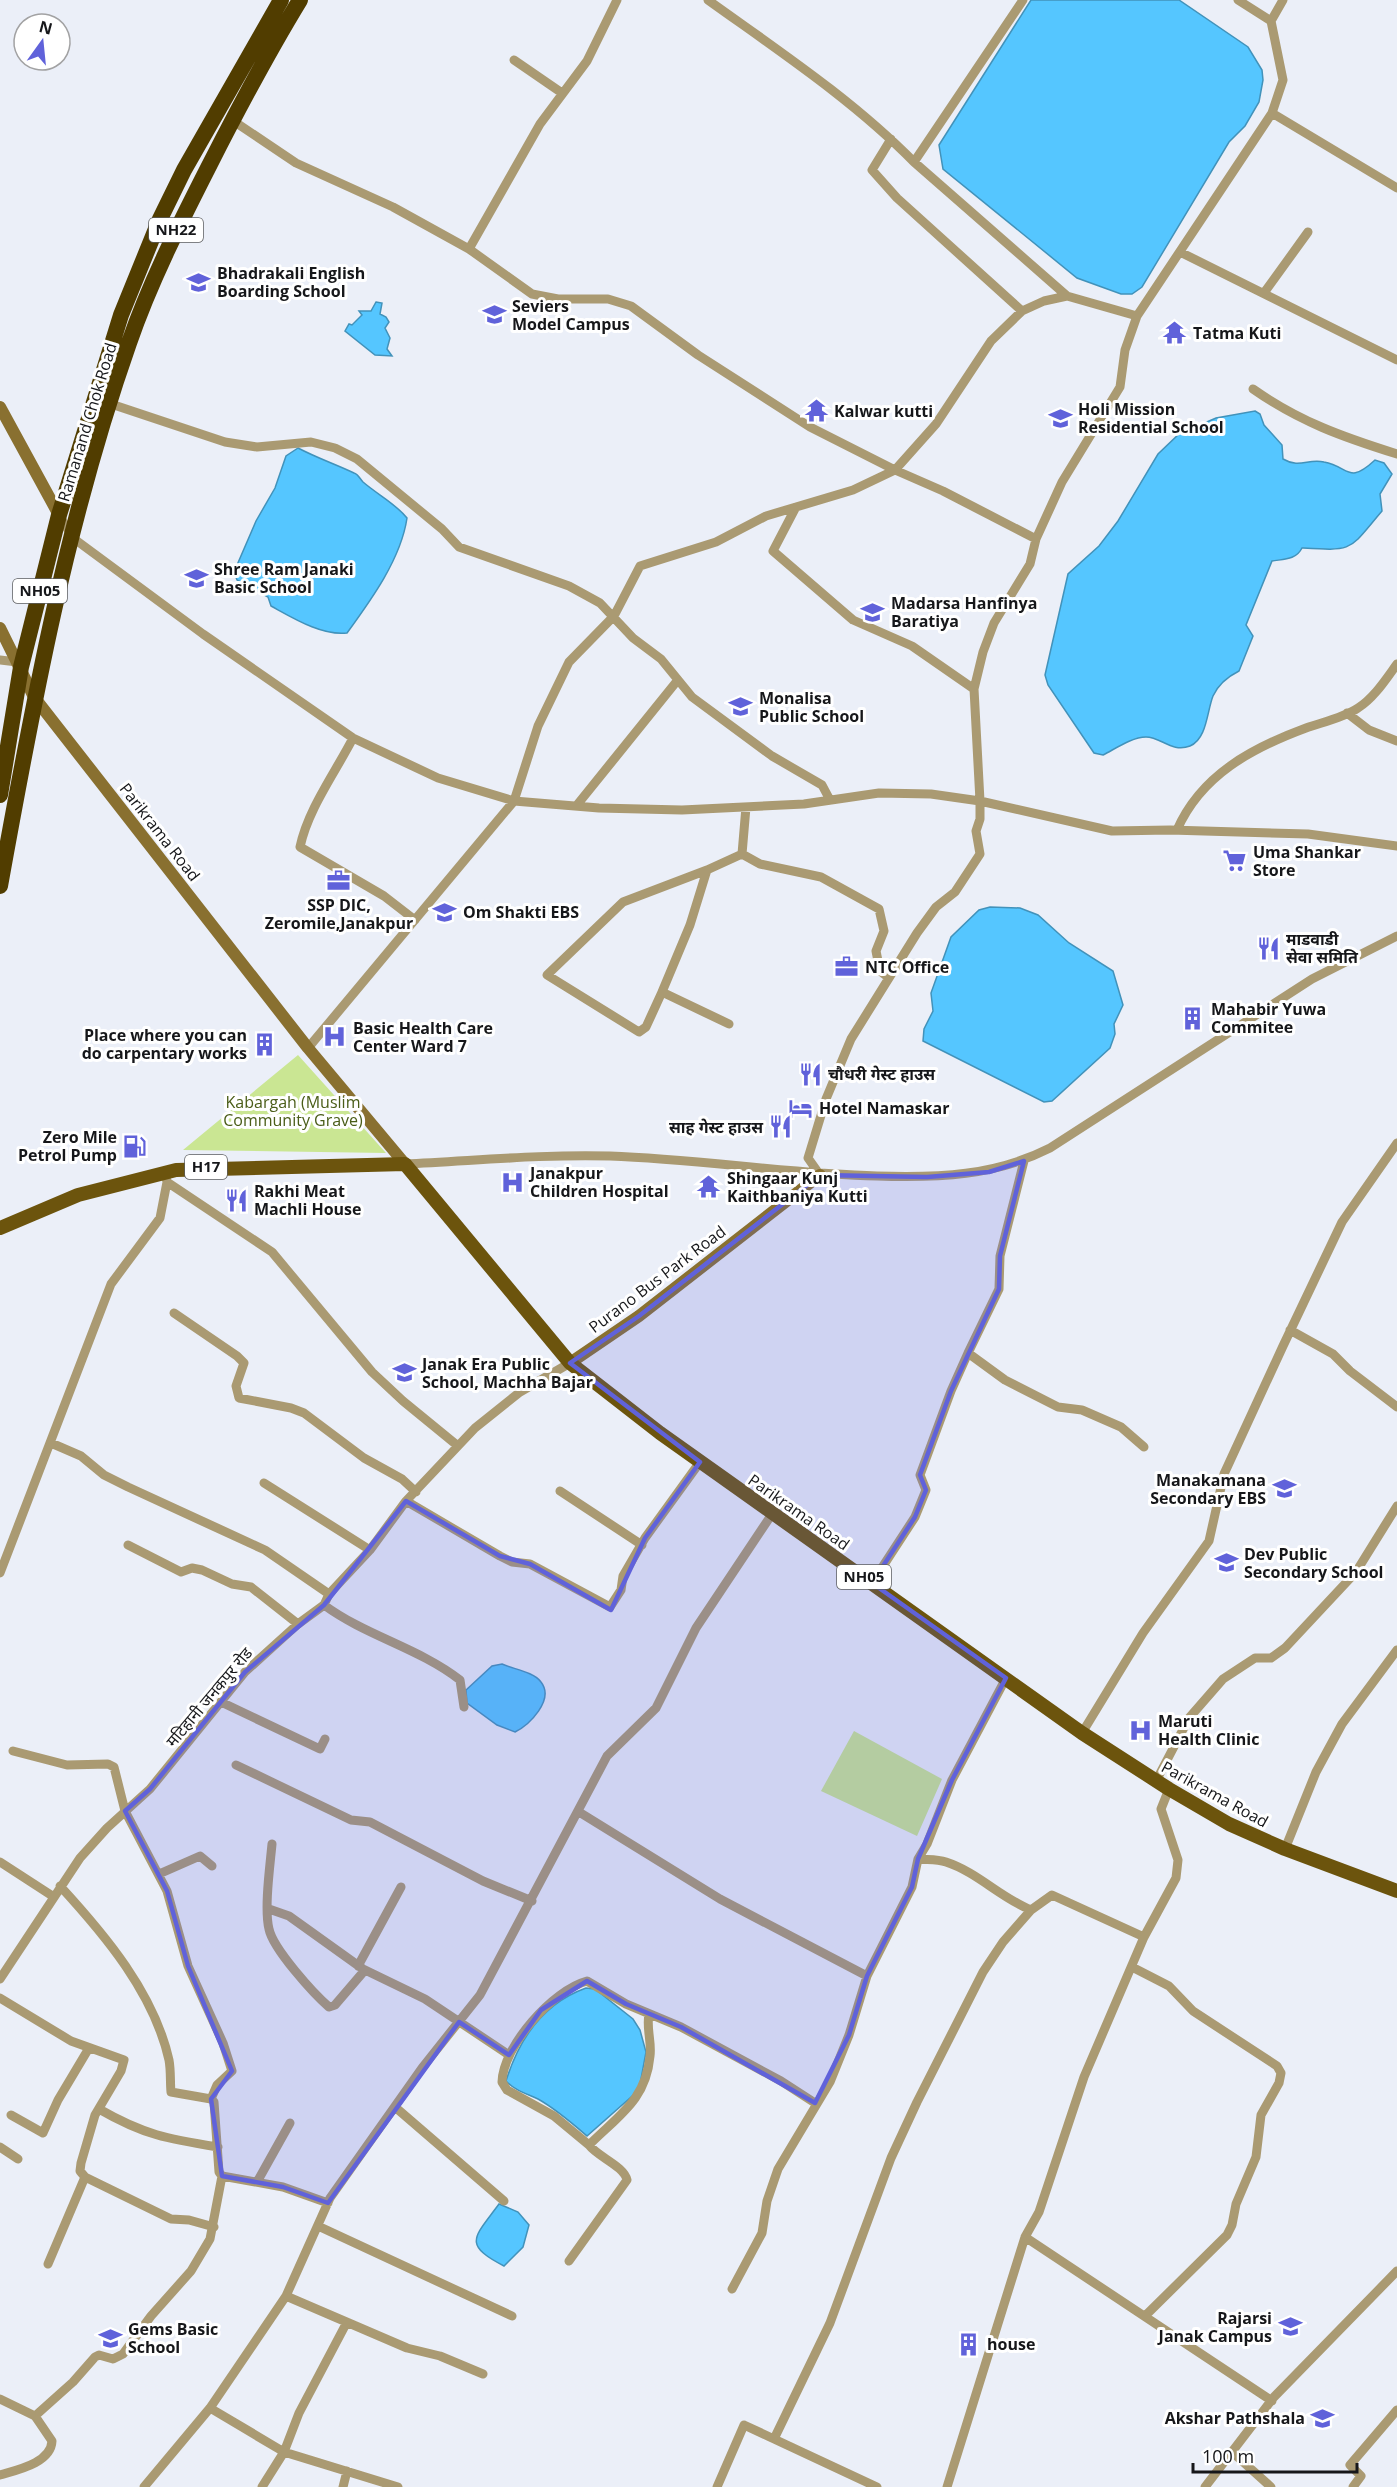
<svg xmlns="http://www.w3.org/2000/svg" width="1397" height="2487" font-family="'Open Sans','Noto Sans Devanagari',sans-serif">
  <rect width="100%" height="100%" fill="#ebeff8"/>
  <!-- green -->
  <path fill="#cae693" d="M298 1055 386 1153 183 1150Z
    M854 1731 942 1779 917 1836 821 1791Z"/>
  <!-- water -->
  <path fill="#55c6ff" stroke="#4292ba" stroke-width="1.5" d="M1031 0H1179L1248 47 1262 70 1263 80 1259 102 1245 126 1229 142 1142 287 1132 294H1121L1077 278 943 169 939 145Z
    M376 302 382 303 380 314 386 317 389 322 385 328 390 338 387 349 392 356 375 355 345 331 349 324 352 325 362 315 359 311H371Z
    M1255 411 1260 414 1264 425 1282 445 1283 459C1300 469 1308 458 1324 462 1350 467 1348 485 1375 460L1384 463 1392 474 1380 494 1382 511C1348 551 1355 551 1302 548 1296 560 1284 559 1272 561L1246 625 1253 636 1239 671C1229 676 1218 685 1213 696 1207 711 1207 739 1190 746 1172 753 1161 737 1146 737 1132 737 1115 749 1103 755L1094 753 1048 685 1045 675 1068 574 1099 546 1118 521 1158 454 1179 434 1216 418Z
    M298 448C317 458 335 464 354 473 358 474 360 479 363 482 378 495 395 503 407 518 401 559 371 600 347 633 322 636 293 618 271 606L268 597 237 580 234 572 256 521 275 488 286 456Z
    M990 907 1020 908 1038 915 1069 943 1113 971 1123 1005 1114 1024 1115 1034 1110 1048 1052 1101 1044 1102 923 1041 924 1029 933 1011 931 993 951 937 979 910Z
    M502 1664C513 1669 534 1672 541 1682 555 1700 529 1725 515 1732L497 1725 467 1703 466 1690 492 1666Z
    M586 1988 595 1989 633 2019 640 2030 646 2052 639 2090 587 2136C572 2123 556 2109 538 2099 525 2093 516 2091 506 2081 519 2039 544 2003 586 1988Z
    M499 2204 518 2212 529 2225 523 2247 504 2266C462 2244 474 2238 499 2204Z"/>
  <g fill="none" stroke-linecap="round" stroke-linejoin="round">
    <!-- street -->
    <path stroke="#aa9a72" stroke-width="9" d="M617 0 587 61 540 124 469 249 532 294 558 299H608L631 306 698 355 810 427 895 470 943 491 1036 539
      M708 0C779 51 853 100 914 162L1067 296 1137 316
      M1271 21 1283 0
      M514 60 562 93
      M1272 113 1397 188
      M232 120 296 163 393 207 469 249
      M891 139 872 170 897 198 1022 311
      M914 162 1023 0
      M1180 252 1397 360
      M1264 293 1308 232
      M1253 389C1300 422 1343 437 1397 454
      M108 403 225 442 257 447 311 442 335 448 357 459 442 529 459 547 569 586 600 603 633 638 661 659 692 697 772 756 822 785 830 800
      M796 507 773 551 853 620 912 646 974 689
      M59 515 73 538 203 634 353 738 438 778 514 801 599 808 682 810 804 804 879 793 931 794 980 801 1112 831 1170 830 1308 834 1397 846
      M0 660 17 662
      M1347 713 1369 730 1397 741
      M353 738C335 773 308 809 300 847L384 896 415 920
      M577 805 677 681
      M1177 830C1201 775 1252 748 1306 728 1323 722 1343 718 1358 708 1374 698 1386 679 1397 664
      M742 854 760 864 821 877 879 909 884 931 876 951 880 971 889 978
      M662 992 646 1027 639 1032 547 975 623 902 707 870
      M729 1024 662 992 690 925 707 870 742 854 746 807
      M308 1048 514 801 538 726 569 662 614 616 640 566 716 542 766 516 853 490 895 470 936 424 991 341 1022 311 1044 301 1067 296
      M405 1164C473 1161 542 1154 610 1156 699 1159 788 1174 877 1176 938 1178 995 1176 1050 1148L1312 979 1397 936
      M820 1175 808 1158 826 1099 851 1039 917 933 936 907 955 892 980 854 976 831 980 819V801L974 689 983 652 994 623 1030 564 1036 539 1062 482 1120 387 1125 350 1137 316 1272 113 1283 80 1271 21 1238 0
      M167 1182 272 1252 372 1372 403 1401 458 1446
      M174 1313 237 1356 244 1363 236 1386 239 1398 291 1408 304 1413 364 1458 402 1479 416 1492
      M1290 1330 1333 1354 1350 1371 1397 1407
      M968 1353 999 1289 1000 1256 1024 1161
      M51 1443 81 1456 104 1475 128 1487 265 1550 329 1594
      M264 1483 370 1550
      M560 1491 642 1545
      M406 1501 500 1556 512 1562 530 1564 610 1607 621 1590 623 1576 645 1538 700 1462
      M128 1545 181 1572 192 1568 202 1570 232 1584 251 1587 298 1624
      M0 1573 111 1284 160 1218 167 1182 165 1172
      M872 1583 915 1517 926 1490 920 1475 951 1391 968 1353 1005 1380 1058 1407 1082 1410 1121 1427 1144 1447
      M324 1605C366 1636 419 1648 460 1680L464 1707
      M221 1702 320 1749 325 1739
      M1082 1733 1143 1633 1209 1541 1224 1474 1283 1346 1342 1222 1397 1143
      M13 1751 67 1765 108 1764 114 1767 125 1811 167 1891 188 1966 223 2043 232 2071 217 2085 211 2099
      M236 1765 351 1820 370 1822 483 1881 532 1901
      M1156 1781 1189 1718 1223 1679 1255 1658H1271L1285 1648 1356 1572 1397 1506
      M579 1812 720 1899 867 1976
      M272 1844C270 1866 264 1909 269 1929 273 1949 314 1994 329 2007L335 2005 365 1970
      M1285 1849 1316 1772 1342 1724 1397 1650
      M918 1859C927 1860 937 1859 946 1862 977 1872 1001 1898 1031 1910L1052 1895 1144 1937
      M0 1862 54 1897
      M159 1874 200 1856 212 1866
      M60 1886C105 1935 154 1993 169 2060 171 2071 170 2082 171 2092L211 2099 214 2102 219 2172 222 2176
      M269 1909 289 1916 363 1969 425 1999 509 2055
      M358 1966 401 1887
      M1132 1967 1169 1986 1193 2011 1277 2066 1281 2073 1279 2083 1261 2115 1256 2157 1236 2204 1232 2225 1227 2235 1145 2316
      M0 1979 80 1858 107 1828 150 1789 245 1672 298 1624 324 1605 329 1594 370 1550 406 1501 475 1428 520 1392 570 1363
      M0 1998 71 2041 124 2060 121 2071 95 2115 81 2163 80 2171 85 2177 171 2219 189 2220 214 2227
      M649 2014C646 2028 652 2042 650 2056 646 2100 619 2115 589 2145L554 2116 507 2090 502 2082C503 2046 553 1990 587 1981L626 2004 681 2027 781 2081 815 2103
      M395 2107 504 2201
      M99 2109C144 2135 168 2139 218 2147
      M11 2115 43 2133 58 2100 89 2048
      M0 2147 18 2159
      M257 2182 290 2123
      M318 2226 512 2316
      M1025 2237 1039 2212 1084 2077 1144 1937 1176 1878 1178 1860 1161 1809 1169 1789
      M569 2261 627 2180C624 2166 598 2157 589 2145
      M48 2264 85 2177
      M732 2289 762 2233 767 2201 778 2169 830 2082 849 2035 867 1976 912 1887 918 1859 927 1844 952 1780 1006 1678
      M286 2296 407 2348 440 2356 483 2374
      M0 2399 35 2416 52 2441C51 2463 17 2470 0 2475
      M210 2408 284 2452 398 2487
      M35 2416 73 2382 95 2357 99 2355 113 2359 123 2354 151 2316 191 2271 210 2239 222 2176 283 2187 328 2203
      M774 2439 830 2323 891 2158 917 2102 983 1972 1003 1942 1031 1910
      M1232 2452 1271 2487
      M144 2487 210 2408 286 2296 330 2198 422 2068 480 1995 607 1756 656 1708 696 1628 772 1514
      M262 2487 284 2452 299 2413 347 2322
      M343 2487 347 2471
      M717 2487 744 2425 877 2487
      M947 2487 1025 2237 1272 2401
      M1205 2487 1274 2397 1397 2271
      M1353 2487 1361 2476 1350 2465 1397 2410"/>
    <!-- secondary -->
    <path stroke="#897030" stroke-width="12" d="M0 407 59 515
      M0 628 34 697 308 1048 405 1164
      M570 1363 639 1316 820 1175"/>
    <!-- primary -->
    <path stroke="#6c540d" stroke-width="14" d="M0 1228 78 1195 176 1170 405 1164 570 1363 660 1433 1082 1733 1169 1789 1229 1824 1285 1849 1397 1891"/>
    <!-- highway -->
    <path stroke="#513d00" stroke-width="16" d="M0 795 21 667 59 515 121 315 160 219 184 170 281 0
      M0 886C33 703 67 519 129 343 150 282 180 223 209 166 238 109 267 54 300 0"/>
  </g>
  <!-- marked area -->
  <path fill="#6062da" fill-opacity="0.2" stroke="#6062da" stroke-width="4.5" stroke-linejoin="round" d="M1024 1161 1000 1256 999 1289 951 1391 920 1475 926 1490 915 1517 872 1583 1006 1678 952 1780 918 1859 912 1887 867 1976 849 2035 815 2103 681 2027 626 2004 587 1981 541 2010 509 2055 459 2022 328 2203 283 2187 222 2176 211 2099 232 2071 188 1966 167 1891 125 1811 150 1789 245 1672 324 1605 406 1501 500 1556 530 1564 611 1610 645 1538 700 1462 570 1363 639 1316 820 1175 927 1177 989 1172Z"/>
  <!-- icons -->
  <defs>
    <symbol id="school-bare" viewBox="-9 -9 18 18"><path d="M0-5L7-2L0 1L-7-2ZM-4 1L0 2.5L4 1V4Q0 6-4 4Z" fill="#6062da" stroke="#fff" stroke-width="2.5" paint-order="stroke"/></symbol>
    <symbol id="temple-bare" viewBox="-9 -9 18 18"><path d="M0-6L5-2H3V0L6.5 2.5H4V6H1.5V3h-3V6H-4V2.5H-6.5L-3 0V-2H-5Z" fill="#6062da" stroke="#fff" stroke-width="2.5" paint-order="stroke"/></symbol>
    <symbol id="supermarket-bare" viewBox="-9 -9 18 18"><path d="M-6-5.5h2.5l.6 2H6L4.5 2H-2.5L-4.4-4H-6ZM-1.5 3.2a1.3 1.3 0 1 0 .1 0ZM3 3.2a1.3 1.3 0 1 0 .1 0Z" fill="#6062da" stroke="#fff" stroke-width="2.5" paint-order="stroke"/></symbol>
    <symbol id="office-bare" viewBox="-9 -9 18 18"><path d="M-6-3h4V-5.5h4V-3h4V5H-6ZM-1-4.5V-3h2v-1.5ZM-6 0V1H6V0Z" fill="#6062da" stroke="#fff" stroke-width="2.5" paint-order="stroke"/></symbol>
    <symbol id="restaurant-bare" viewBox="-9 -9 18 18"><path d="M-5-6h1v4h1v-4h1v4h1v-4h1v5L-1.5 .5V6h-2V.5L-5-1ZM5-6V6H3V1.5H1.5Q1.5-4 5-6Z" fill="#6062da" stroke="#fff" stroke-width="2.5" paint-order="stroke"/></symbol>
    <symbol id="building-bare" viewBox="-9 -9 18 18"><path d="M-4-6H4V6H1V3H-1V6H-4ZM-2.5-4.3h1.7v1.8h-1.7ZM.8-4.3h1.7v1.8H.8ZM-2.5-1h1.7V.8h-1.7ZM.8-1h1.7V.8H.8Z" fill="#6062da" stroke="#fff" stroke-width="2.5" paint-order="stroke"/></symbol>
    <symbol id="hospital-bare" viewBox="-9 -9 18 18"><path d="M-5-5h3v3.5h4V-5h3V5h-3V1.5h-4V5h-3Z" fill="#6062da" stroke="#fff" stroke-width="2.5" paint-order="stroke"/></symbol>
    <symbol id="hotel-bare" viewBox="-9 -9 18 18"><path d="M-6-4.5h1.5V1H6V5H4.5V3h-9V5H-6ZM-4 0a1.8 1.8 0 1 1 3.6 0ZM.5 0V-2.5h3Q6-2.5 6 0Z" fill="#6062da" stroke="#fff" stroke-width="2.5" paint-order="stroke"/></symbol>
    <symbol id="fuel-bare" viewBox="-9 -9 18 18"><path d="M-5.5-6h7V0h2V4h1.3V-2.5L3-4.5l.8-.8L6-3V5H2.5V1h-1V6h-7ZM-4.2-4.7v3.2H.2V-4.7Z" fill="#6062da" stroke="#fff" stroke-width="2.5" paint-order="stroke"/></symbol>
    <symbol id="university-bare" viewBox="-9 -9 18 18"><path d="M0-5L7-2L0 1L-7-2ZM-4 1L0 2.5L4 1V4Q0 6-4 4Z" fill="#6062da" stroke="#fff" stroke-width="2.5" paint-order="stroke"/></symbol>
  </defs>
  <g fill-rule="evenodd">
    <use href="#school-bare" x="182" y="266" width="33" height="33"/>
    <use href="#school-bare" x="478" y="298" width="33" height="33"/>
    <use href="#temple-bare" x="1158" y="316" width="33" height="33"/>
    <use href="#temple-bare" x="800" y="394" width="33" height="33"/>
    <use href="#school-bare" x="1044" y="402" width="33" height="33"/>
    <use href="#school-bare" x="180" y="562" width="33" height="33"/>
    <use href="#school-bare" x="856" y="596" width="33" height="33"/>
    <use href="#school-bare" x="724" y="690" width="33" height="33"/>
    <use href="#supermarket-bare" x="1218" y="844" width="33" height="33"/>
    <use href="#office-bare" x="322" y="864" width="33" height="33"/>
    <use href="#school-bare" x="428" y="896" width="33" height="33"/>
    <use href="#restaurant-bare" x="1252" y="932" width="33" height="33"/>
    <use href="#office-bare" x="830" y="950" width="33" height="33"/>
    <use href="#building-bare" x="1176" y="1002" width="33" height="33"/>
    <use href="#hospital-bare" x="318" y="1020" width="33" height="33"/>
    <use href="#building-bare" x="248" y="1028" width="33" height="33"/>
    <use href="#restaurant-bare" x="794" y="1058" width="33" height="33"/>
    <use href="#hotel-bare" x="784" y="1092" width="33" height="33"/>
    <use href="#restaurant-bare" x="764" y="1110" width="33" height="33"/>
    <use href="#fuel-bare" x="118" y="1130" width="33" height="33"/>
    <use href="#hospital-bare" x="496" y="1166" width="33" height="33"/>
    <use href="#temple-bare" x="692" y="1170" width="33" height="33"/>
    <use href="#restaurant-bare" x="220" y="1184" width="33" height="33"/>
    <use href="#school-bare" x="388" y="1356" width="33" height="33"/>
    <use href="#school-bare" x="1268" y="1472" width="33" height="33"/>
    <use href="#school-bare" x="1210" y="1546" width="33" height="33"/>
    <use href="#hospital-bare" x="1124" y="1714" width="33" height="33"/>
    <use href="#university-bare" x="1274" y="2310" width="33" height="33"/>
    <use href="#school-bare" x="94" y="2322" width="33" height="33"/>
    <use href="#building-bare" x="952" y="2328" width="33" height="33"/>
    <use href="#school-bare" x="1306" y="2402" width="33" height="33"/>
  </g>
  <g text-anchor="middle" stroke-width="6" stroke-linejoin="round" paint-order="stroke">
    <!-- shield labels -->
    <g fill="#fff" stroke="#5c5d5f" stroke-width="1.5">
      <rect x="149" y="218" width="54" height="24" rx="4.5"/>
      <rect x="13" y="579" width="54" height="24" rx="4.5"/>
      <rect x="185" y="1155" width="42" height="24" rx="4.5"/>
      <rect x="837" y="1565" width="54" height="24" rx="4.5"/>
    </g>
    <g font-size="15" font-weight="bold" fill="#16171a">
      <text x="176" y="235">NH22</text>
      <text x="40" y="596">NH05</text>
      <text x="206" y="1172">H17</text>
      <text x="864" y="1582">NH05</text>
    </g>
    <!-- poi labels -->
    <g font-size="16" font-weight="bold" fill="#16171a" stroke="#fff" text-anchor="start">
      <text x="217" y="279">Bhadrakali English<tspan x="217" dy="18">Boarding School</tspan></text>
      <text x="512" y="312">Seviers<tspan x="512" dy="18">Model Campus</tspan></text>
      <text x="1193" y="339">Tatma Kuti</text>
      <text x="1078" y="415">Holi Mission<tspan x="1078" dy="18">Residential School</tspan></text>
      <text x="834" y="417">Kalwar kutti</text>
      <text x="214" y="575">Shree Ram Janaki<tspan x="214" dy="18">Basic School</tspan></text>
      <text x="891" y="609">Madarsa Hanfinya<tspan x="891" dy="18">Baratiya</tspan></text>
      <text x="759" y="704">Monalisa<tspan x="759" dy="18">Public School</tspan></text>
      <text x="1253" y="858">Uma Shankar<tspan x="1253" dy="18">Store</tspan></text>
      <text x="339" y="911" text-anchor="middle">SSP DIC,<tspan x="339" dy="18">Zeromile,Janakpur</tspan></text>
      <text x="463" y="918">Om Shakti EBS</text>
      <text x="1286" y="945">माडवाडी<tspan x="1286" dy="18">सेवा समिति</tspan></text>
      <text x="865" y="973">NTC Office</text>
      <text x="1211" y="1015">Mahabir Yuwa<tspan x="1211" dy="18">Commitee</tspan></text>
      <text x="353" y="1034">Basic Health Care<tspan x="353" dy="18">Center Ward 7</tspan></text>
      <text x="247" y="1041" text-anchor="end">Place where you can<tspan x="247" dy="18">do carpentary works</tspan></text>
      <text x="828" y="1080">चौधरी गेस्ट हाउस</text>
      <text x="819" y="1114">Hotel Namaskar</text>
      <text x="763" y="1133" text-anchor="end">साह गेस्ट हाउस</text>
      <text x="117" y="1143" text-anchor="end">Zero Mile<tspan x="117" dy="18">Petrol Pump</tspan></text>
      <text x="530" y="1179">Janakpur<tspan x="530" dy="18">Children Hospital</tspan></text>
      <text x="727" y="1184">Shingaar Kunj<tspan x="727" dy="18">Kaithbaniya Kutti</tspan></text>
      <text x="254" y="1197">Rakhi Meat<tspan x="254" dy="18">Machli House</tspan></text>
      <text x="422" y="1370">Janak Era Public<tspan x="422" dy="18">School, Machha Bajar</tspan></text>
      <text x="1266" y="1486" text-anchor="end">Manakamana<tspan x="1266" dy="18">Secondary EBS</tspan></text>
      <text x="1244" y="1560">Dev Public<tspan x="1244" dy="18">Secondary School</tspan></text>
      <text x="1158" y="1727">Maruti<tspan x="1158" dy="18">Health Clinic</tspan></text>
      <text x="1272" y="2324" text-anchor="end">Rajarsi<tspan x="1272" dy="18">Janak Campus</tspan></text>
      <text x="128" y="2335">Gems Basic<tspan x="128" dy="18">School</tspan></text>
      <text x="987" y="2350">house</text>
      <text x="1305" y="2424" text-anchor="end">Akshar Pathshala</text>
    </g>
    <!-- street labels -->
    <g font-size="16" fill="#16171a" stroke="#fff">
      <text transform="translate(87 422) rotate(-73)" y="6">Ramanand Chok Road</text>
      <text transform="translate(160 832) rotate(52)" y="6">Parikrama Road</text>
      <text transform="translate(657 1279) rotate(-37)" y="6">Purano Bus Park Road</text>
      <text transform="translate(799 1512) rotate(35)" y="6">Parikrama Road</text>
      <text transform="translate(209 1697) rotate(-50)" y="6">मटिहानी जनकपुर रोड</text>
      <text transform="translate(1215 1794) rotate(29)" y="6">Parikrama Road</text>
    </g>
    <!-- park labels -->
    <g font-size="16" fill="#4a5d18" stroke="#fff">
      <text x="293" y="1108">Kabargah (Muslim<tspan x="293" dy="18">Community Grave)</tspan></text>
    </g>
  </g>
  <!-- north arrow -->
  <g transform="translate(42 42) rotate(15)"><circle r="28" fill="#ffffff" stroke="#a2a2a3" stroke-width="1.5"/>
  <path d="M0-4.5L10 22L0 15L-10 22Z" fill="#6062da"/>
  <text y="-9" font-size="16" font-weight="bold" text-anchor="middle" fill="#16171a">N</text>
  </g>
  <!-- scale -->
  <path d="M1193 2463v9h164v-9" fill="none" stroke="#16171a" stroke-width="3"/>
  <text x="1202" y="2463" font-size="18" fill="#16171a" stroke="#ffffff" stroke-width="4.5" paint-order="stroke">100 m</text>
</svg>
